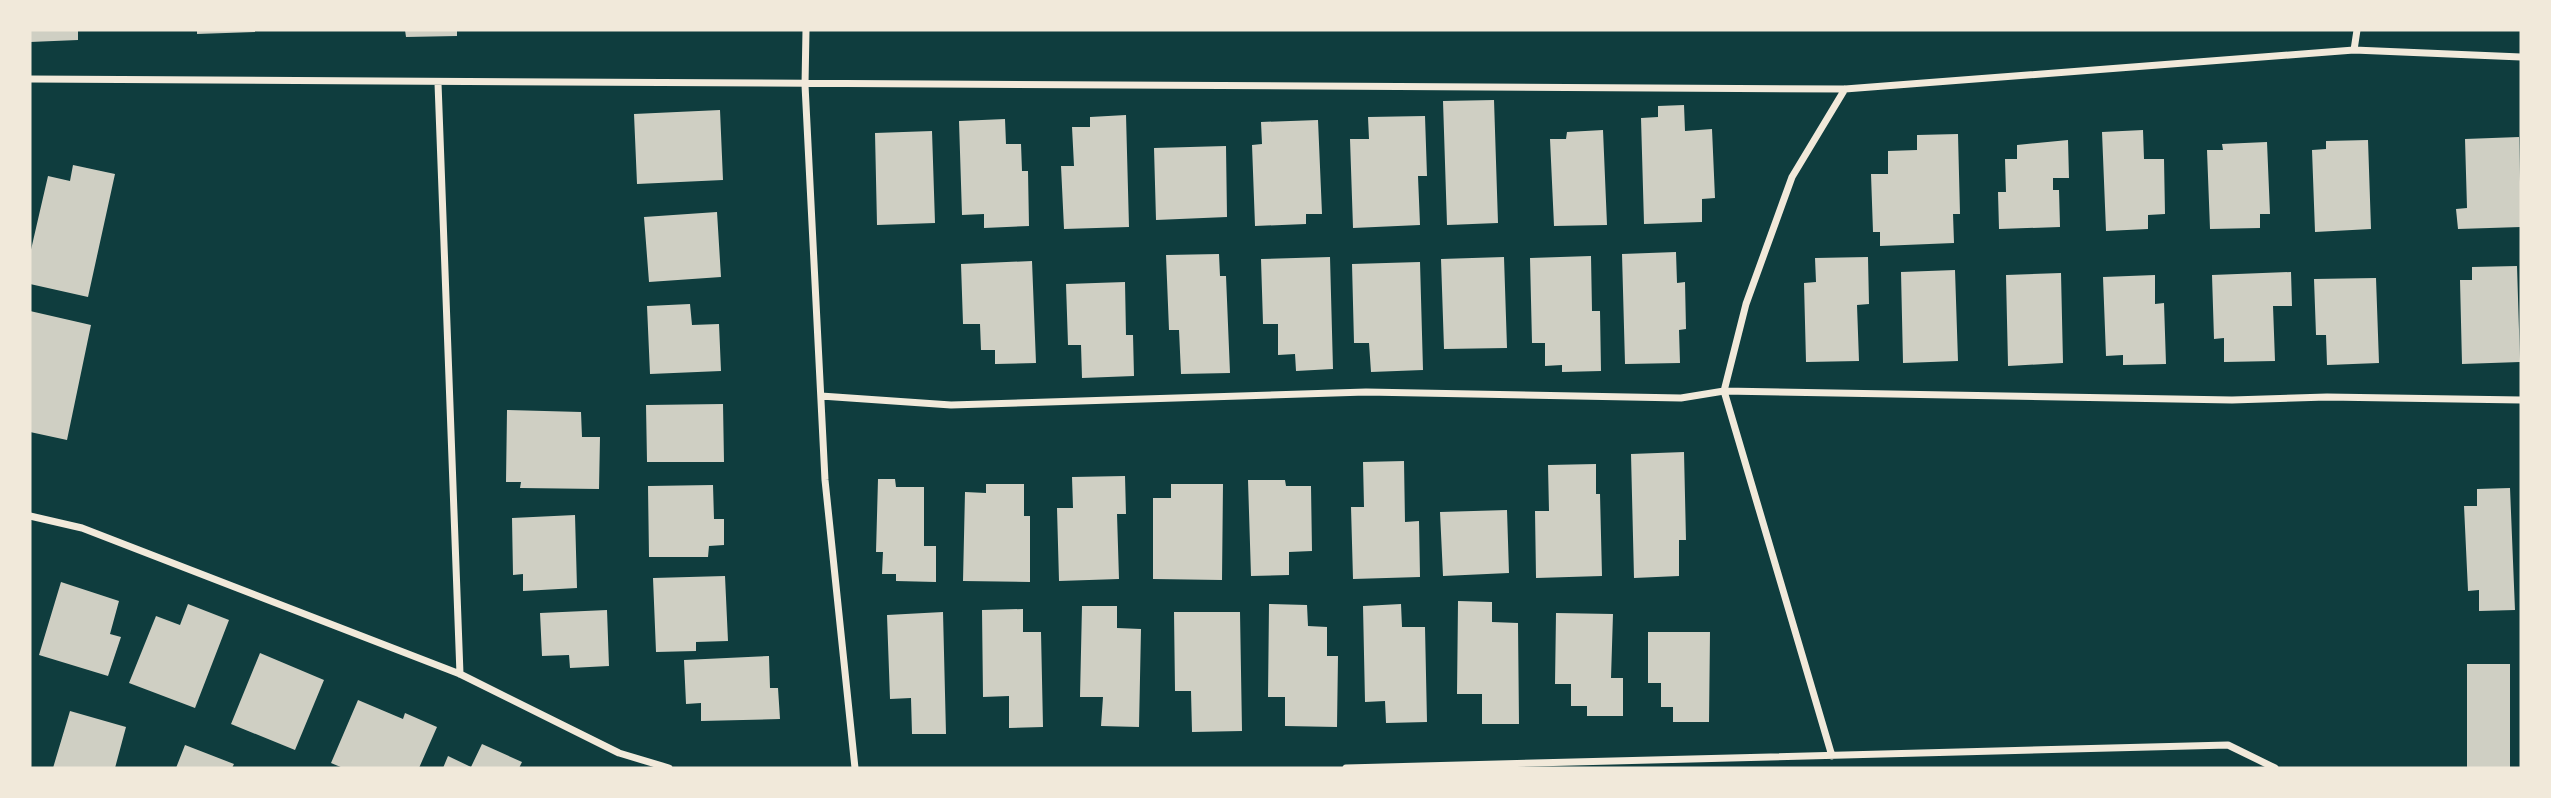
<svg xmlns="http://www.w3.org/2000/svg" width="2551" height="798" font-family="Cabin,sans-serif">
  <rect width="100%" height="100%" fill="#0f3d3e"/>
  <!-- building -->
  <path fill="#cfcfc3" d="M30 30H78V40L30 42Z
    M197 30H255V32L197 34Z
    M405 30H457V36L406 37Z
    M1494 100 1498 223 1447 225 1443 101Z
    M1684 105 1685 131 1712 129 1715 198 1702 199V222L1644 224 1641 118 1658 117V106Z
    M720 110 723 180 637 184 634 114Z
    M1126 115 1129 227 1064 229 1061 166H1074L1072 127H1090V117Z
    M1425 116 1427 176H1418L1420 225 1353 228 1350 139H1369L1368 117Z
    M1005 119 1006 144H1021L1022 171H1028L1029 226 984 228V214L962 215 959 121Z
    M1318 120 1322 214H1306V224L1255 226 1252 145 1262 144 1261 122Z
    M1603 130 1607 225 1554 226 1550 139H1566L1567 132Z
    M2143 130 2144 159H2164L2165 214 2148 215V229L2106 231 2102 132Z
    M932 131 935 223 877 225 875 133Z
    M1958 134 1960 214H1953L1954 243 1880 246V232H1873L1871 174H1888V151L1917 150V135Z
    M2519 137 2521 227 2458 229 2456 209 2467 208 2465 139Z
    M2068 140 2069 178H2053V190H2059L2060 227 1999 229 1998 192H2006L2005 159H2017V145Z
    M2368 140 2371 229 2315 232 2312 150 2326 149V141Z
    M2267 142 2270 214H2260V228L2210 229 2207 150H2223L2222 144Z
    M1226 146 1227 217 1156 220 1154 148Z
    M73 165 115 174 88 297 30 284V254L48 176 70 181Z
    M717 212 721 277 649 282 644 217Z
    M1676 252 1677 283 1685 282 1686 329 1679 330 1680 363 1625 364 1622 254Z
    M1219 254 1220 276H1226L1230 373 1181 374 1179 330H1169L1166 255Z
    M1591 256 1592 311H1600L1601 371 1562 372V365L1545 366V343H1532L1530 258Z
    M1330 257 1333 369 1296 371 1295 354 1278 355V324H1263L1261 259Z
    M1504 257 1507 348 1444 349 1441 259Z
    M1868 257 1869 304 1857 305 1859 361 1806 362 1804 283 1816 282 1815 258Z
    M1032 261 1036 363 995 364V350H981L980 324H963L961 264Z
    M1420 262 1423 370 1371 372 1369 343H1354L1352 264Z
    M2517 266 2520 362 2462 364 2460 280H2472V267Z
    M1955 270 1958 361 1903 363 1901 272Z
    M2291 272 2292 306H2273L2275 361 2224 362V338L2214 339 2212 275Z
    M2061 273 2063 363 2008 366 2006 275Z
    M2155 275V304L2164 303 2166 364 2123 365V355L2106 356 2103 277Z
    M2376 278 2379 363 2327 365 2326 335H2316L2314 279Z
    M1125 282 1126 335H1133L1134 376 1082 378 1081 345H1068L1066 284Z
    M690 304 692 325 719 324 721 371 650 374 647 306Z
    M30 311 91 325 67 440 30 432Z
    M723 404 724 462H647L646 405Z
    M507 410 581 412 582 437H600L599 489 520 488 521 482H506Z
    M1684 452 1686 540H1679V576L1634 578 1631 454Z
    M1404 461 1405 522 1419 521 1420 577 1353 579 1351 507H1364L1363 462Z
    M1596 464V494H1600L1602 576 1536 578 1535 511H1549L1548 465Z
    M1125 476 1126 514H1117L1119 579 1059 581 1057 508H1073L1072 477Z
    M878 479H895L896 487H924V546H936V582L896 581V574H882L883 552H876Z
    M1248 480H1285L1286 486H1311L1312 551 1289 552V575L1251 576Z
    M986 484H1024V516H1030V582L963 581 965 492 986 493Z
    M1171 484H1223L1222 580 1153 579V498H1171Z
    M713 485 714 519H724V545L709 546 708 557H649L648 486Z
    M2510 488 2515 610 2479 611V590L2468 591 2464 506H2477V489Z
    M1507 510 1509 573 1443 576 1440 512Z
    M575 515 577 588 523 591V574L513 575 512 518Z
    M725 576 728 641 696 642V651L656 652 653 578Z
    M61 582 119 601 110 634 121 637 108 676 39 655Z
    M1458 601 1492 602V622L1518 623 1519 724H1482V694H1457Z
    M188 604 229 620 195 708 129 683 156 616 180 625Z
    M1269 604 1307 605 1308 626 1327 627V656H1338L1337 727 1285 726V697H1268Z
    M1401 604 1402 627H1425L1427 722 1386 723 1385 701 1365 702 1363 606Z
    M1082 606H1117V628L1141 629 1139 727 1101 726 1103 697H1080Z
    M1023 609V632H1041L1043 727 1009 728V696L983 697 982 610Z
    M607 610 609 666 570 668 569 655 542 656 540 613Z
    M943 612 946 734H912L911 698 890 699 887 615Z
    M1174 612H1240L1242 731 1192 732 1191 691H1175Z
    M1556 613 1613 614 1611 678H1623V716H1587V706H1571V684H1555Z
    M1648 632H1710L1709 722H1673V707H1661V683H1648Z
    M260 653 324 680 295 750 231 724Z
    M769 656 770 688H778L780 719 701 721V703L686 704 684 660Z
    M2467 664H2510V768H2467Z
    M358 700 403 719 405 713 437 727 419 768H343L331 763Z
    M70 711 126 727 115 768H53Z
    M482 744 522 762 519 768H443L448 756 471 767Z
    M185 745 234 764 232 768H176Z"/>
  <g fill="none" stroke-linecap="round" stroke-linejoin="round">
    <!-- minor -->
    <path stroke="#f1e9da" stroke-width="7" d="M806 30 805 85 825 480 855 768
      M2354 50 2357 30
      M30 79 1845 89 2354 50 2521 57
      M438 83 460 674
      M821 396 951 405 1366 392 1681 398 1724 391 2232 400 2327 397 2521 400
      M30 516 82 528 460 674 619 753 669 768
      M1832 756 1724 391 1746 304 1792 177 1845 89
      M1346 768 2228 745 2275 768"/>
  </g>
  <!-- border -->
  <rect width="2551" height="798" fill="none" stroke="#f1e9da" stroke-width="63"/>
</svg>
